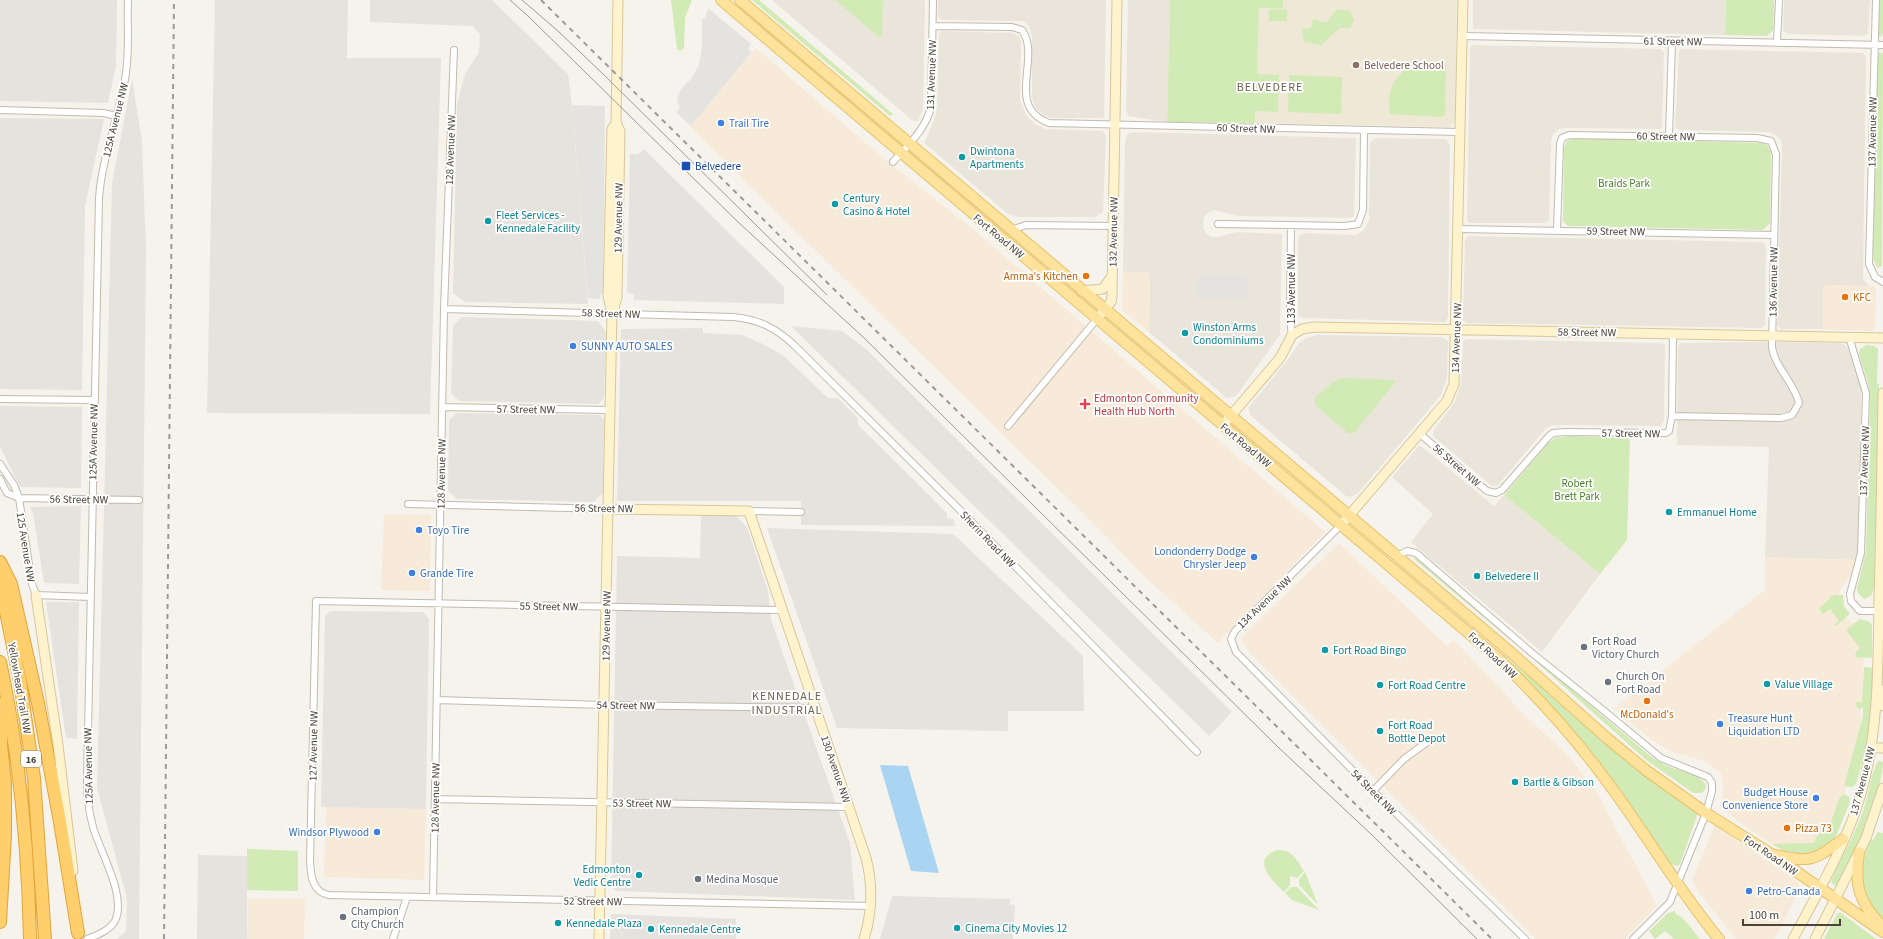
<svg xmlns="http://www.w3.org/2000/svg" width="1883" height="939" font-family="'Source Sans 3',sans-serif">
  <rect width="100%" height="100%" fill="#f6f3ec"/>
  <!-- residential -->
  <path fill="#eae5da" d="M772 0H925L923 109 918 121H913Z
    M938 0H1106L1104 118H1052L1043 115 1035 107 1032 97V37L1029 26 1023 21 943 20 938 18Z
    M1128 0H1170L1167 122 1128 116 1126 109Z
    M1473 0H1726L1725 35 1473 29Z
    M1784 0H1870L1868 33 1865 36 1788 34 1783 31Z
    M942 31 1012 33 1019 36 1021 41 1020 101 1027 116 1035 124 1046 129 1103 131 1106 135 1103 212 1095 217H1018L1007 213 924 143 935 118 937 107 939 34Z
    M1472 45 1661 49 1664 53 1662 127 1660 129 1566 128 1559 129 1553 134 1551 142 1549 220 1546 223H1469L1467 220 1470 48Z
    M1682 49 1863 53 1866 57 1863 279 1869 286 1824 285 1823 329H1781L1777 325 1782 145 1780 138 1769 132 1679 130 1675 127 1679 52Z
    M1133 132 1356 138 1354 216 1350 218 1237 216 1215 210 1209 212 1204 217 1203 227 1206 233 1212 237H1218L1236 232 1282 234 1280 335 1236 396 1227 398 1149 332 1150 273 1123 272 1125 142 1127 134Z
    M1376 138 1446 139 1450 145 1448 317 1446 322 1302 318 1298 314V238L1303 233 1356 235 1363 231 1369 221 1370 142Z
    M1468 236 1763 242 1766 246 1765 325 1762 328 1467 323 1463 320 1465 240Z
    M1318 335 1441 337 1448 341 1447 377 1441 395 1359 492 1351 497 1346 496 1250 415 1249 407 1290 357 1298 344 1305 339Z
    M1466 339 1661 343 1665 345 1664 420 1661 426 1554 425 1546 428 1498 485 1492 486 1433 436V431L1455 402 1461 382 1463 342Z
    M1780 342 1839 343 1845 345 1848 349 1861 388V449L1858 560 1765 557 1769 447 1677 445 1678 346 1681 343Z
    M1421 446 1494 506 1504 495 1600 574 1542 652 1411 542 1433 514 1392 477 1418 447Z"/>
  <!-- commercial -->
  <path fill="#f7ead8" d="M756 48 884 159 974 230 1325 532 1218 643 1144 576 1098 528 690 127Z
    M1123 272 1150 273 1149 332 1122 310Z
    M1823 285 1874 286 1876 289 1875 327 1872 331 1823 329Z
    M384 515H431L430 591 381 590Z
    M1339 543 1447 646 1454 640 1521 711 1570 758 1596 791 1657 906 1625 939H1536L1249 652 1241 638Z
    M1765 557 1858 560 1849 577 1841 588 1837 599 1842 615 1850 622 1865 624 1861 721 1842 803 1824 837 1813 844 1792 847 1770 843 1739 822 1721 807 1724 789 1721 773 1704 761 1672 752 1652 740 1614 709 1765 590Z
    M326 807 426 809 424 880 324 877Z
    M1715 825 1797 881 1800 888 1775 939H1736L1697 890 1692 880Z
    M248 899H305L304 939H247Z"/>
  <!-- industrial -->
  <path fill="#e6e2dd" d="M0 0H117L116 66 108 103 0 101Z
    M215 0H348L347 58H441L430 414 207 413Z
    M370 0H492L568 74 572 105 588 304 465 302 453 293 457 104 465 74 479 52 480 34 472 26 370 22Z
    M132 79 142 141 146 251 139 939H117L126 931 127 899 97 788 112 183Z
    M0 118 104 119 85 206 82 390 0 389Z
    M462 317 598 321 606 332 604 398 598 404 459 401 451 393 453 325Z
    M791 326 842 331 866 349 1232 712 1209 736Z
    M703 328V333L742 335 763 344 784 356 828 398H838L858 418V425L947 513V518L953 519 955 526 801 525V501H617L621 329Z
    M0 406 82 407 81 488 20 487 0 447Z
    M457 413 600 415 604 420 603 492 594 502 457 499 448 491 449 420Z
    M81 506 79 584 44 583 33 513 30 507Z
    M701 515 736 516 747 527 768 591 771 620 850 843 855 900 617 891 611 886 617 556 700 558Z
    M767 528 953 534 1083 656 1084 711H1008V731L837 728Z
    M46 602H79L77 739 66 738Z
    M330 611 423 612 429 619 426 809 321 807 325 616Z
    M198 855 247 856V939H197Z
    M611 914 736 919V939H610Z"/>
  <!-- education -->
  <path fill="#efe8d6" d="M1283 0H1457L1455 122 1449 127 1255 123 1259 7 1283 8Z"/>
  <!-- green -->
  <path fill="#d2eab5" d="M671 0H692L685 18 684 48 680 51 677 49Z
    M752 0H759L893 114 890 116Z
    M835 0H883L882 36 879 37Z
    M1170 0H1283V8H1259L1257 74 1279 75 1278 112 1255 111V123L1167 122Z
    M1726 0H1774L1773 30 1767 36 1725 35Z
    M1879 0H1883V33L1881 37 1877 34Z
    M1269 9 1287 10V21H1269Z
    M1337 9 1350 11 1354 21 1350 28H1340L1321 45 1304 42 1302 29 1311 28 1313 19 1326 23Z
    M1881 52 1883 54 1882 266 1878 268 1874 261 1873 252 1877 55Z
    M1427 61 1446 64 1445 115 1442 117 1390 114C1384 88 1400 65 1427 61Z
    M1289 75 1342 77 1341 114 1288 112Z
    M1575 138 1763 143 1768 146 1771 153 1770 223 1763 230 1568 226 1563 221 1564 148 1567 141Z
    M1867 345 1874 346 1878 349 1877 384H1879L1875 586 1871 596 1864 599 1858 593 1857 588 1866 552 1870 409 1869 386 1859 354 1860 349Z
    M1344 378 1393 380 1396 381 1354 433H1348L1315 405V397L1335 381Z
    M1569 436 1630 438 1627 540 1600 574 1504 495 1548 443 1555 438Z
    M1415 557 1648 754C1655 759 1662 764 1670 767 1683 772 1698 772 1706 785L1705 790 1701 793H1693L1645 759 1533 659 1414 559Z
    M1836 595H1843L1844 606 1850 614 1836 626 1835 624 1839 621 1830 609 1823 614 1819 608 1830 599V596Z
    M1860 619 1870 622 1872 625V658L1855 657 1856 652 1860 648 1846 630Z
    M1510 661 1698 813 1680 864 1677 866 1670 864C1641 822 1613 778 1580 738 1558 712 1533 687 1509 663Z
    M1864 667 1874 668 1869 738 1856 784 1852 787 1844 786 1863 716V707L1859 709 1856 705V702H1862Z
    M1878 761 1883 762C1883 786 1853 870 1835 886L1831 882C1840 858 1855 836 1863 811 1869 796 1870 774 1878 761Z
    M1845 794 1849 797 1850 802 1837 834 1830 844 1805 857 1787 853 1772 844 1813 843 1816 840 1815 838 1830 824 1840 797Z
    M1878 832 1883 833V920C1857 897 1858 869 1870 839L1873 840Z
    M247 849 298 851V891L247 890Z
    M1277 850C1292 849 1297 860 1304 871L1297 878 1290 876V885L1284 892C1272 880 1250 860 1277 850Z
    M1305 872 1318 905 1299 885V879Z
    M1291 887H1297L1319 910 1292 900 1285 893Z
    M1675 911 1676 914 1683 918 1700 939H1674L1665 931 1655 939 1649 931 1668 913Z
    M1840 912 1876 939H1824L1837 914Z"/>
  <!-- parking -->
  <path fill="#e5e3e0" d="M708 8 751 44 748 49 752 52 691 126 676 112 680 108 677 102 678 97 681 89 691 79 699 65 702 47V19H705Z
    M572 105 605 106 603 293H601L600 299 588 298Z
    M644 149 784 287V304L634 300V294L627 293 630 154H638Z
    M1197 275 1249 276 1248 299 1196 298Z
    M892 896 1010 899V904L1015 905 1013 939H880Z"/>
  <!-- water -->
  <path fill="#a9d4f2" d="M880 765 908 766 939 873 911 871Z"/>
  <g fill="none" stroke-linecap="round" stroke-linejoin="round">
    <defs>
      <path id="street" d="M1876 0 1869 264 1875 277 1883 282
        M933 26 1012 27 1022 30C1042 58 1004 106 1049 123L1460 132
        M1462 36 1883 45
        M1777 43 1779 0
        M0 110 103 113 117 116
        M1669 136 1672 41
        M893 162C908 145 926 129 931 107L933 0
        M1218 224 1345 226 1358 224 1363 210 1364 132
        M1291 225 1290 320 1292 335
        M1458 229 1774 235
        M1011 230 1026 225 1114 226
        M1557 230 1560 144 1562 138 1569 135 1757 138 1771 141 1776 154 1772 347C1775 368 1794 382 1799 403L1792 415 1781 418 1672 416
        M444 309 733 317C758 319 776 328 794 345L964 514 1197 752
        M1849 337 1866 393 1861 553 1850 594 1851 601 1860 611H1881
        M0 399 94 400
        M442 407 610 410
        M1008 426 1097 319
        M1420 434 1487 491 1496 493 1502 490 1549 436 1553 433 1565 432 1666 433 1669 431 1672 416 1673 334
        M0 464 14 485 19 498 32 584 36 595 90 597
        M0 479 7 493 19 498 139 500
        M408 504 608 509
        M749 511 801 512
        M1341 525 1235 631 1231 639 1236 652 1373 791 1525 939
        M1397 556 1407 551 1416 553 1532 653 1597 705 1655 753 1661 758 1708 777 1712 783V791L1706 813 1670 902 1633 939
        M781 610 316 601 310 861C311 876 312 892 329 895L870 906
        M437 700 604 705 815 708
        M1373 791 1404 759 1430 740
        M435 799 849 807
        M433 897 444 309 454 50
        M87 939C97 935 109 931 115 921 127 896 100 852 93 827 89 812 87 796 87 781L99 198C102 157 118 120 125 79 130 54 127 26 128 0
        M393 939 407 897"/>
      <path id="secondary" d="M1082 291 1103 289 1112 276
        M613 312 617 297 620 131 616 123 618 0
        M1097 319 1111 302 1112 296 1117 0
        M1223 425 1280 358 1292 335 1302 329 1314 327 1883 338
        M608 509 749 511 866 858C873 885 872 913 864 939
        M1341 525 1447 401 1454 384 1463 0
        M36 595 58 745 73 871
        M1882 690 1883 706
        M1872 748H1883
        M599 939 612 313 608 296 612 129 616 123
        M1793 939C1817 894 1847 843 1861 794 1879 730 1878 664 1879 599 1881 530 1882 462 1883 393
        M1815 939 1866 838 1883 788"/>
      <path id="primary" d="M721 0 1499 659C1540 699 1578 741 1611 787 1648 837 1679 891 1719 939
        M740 0 1508 650 1608 739 1647 771 1706 813 1770 853 1883 932
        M1859 852C1854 886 1859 902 1882 926
        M1776 855C1811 864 1816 859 1843 839"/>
      <path id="highway" d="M0 562 11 584 38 703 60 822 78 933
        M0 582 20 681 34 778 45 939
        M0 662C19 751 28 847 30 939
        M0 922 5 836V784L1 745 2 704"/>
    </defs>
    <!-- street casing -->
    <use href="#street" stroke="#c2bbae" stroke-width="8"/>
    <!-- secondary casing -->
    <use href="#secondary" stroke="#d6c79b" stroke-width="11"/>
    <!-- primary casing -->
    <use href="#primary" stroke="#e6c16a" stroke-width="12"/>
    <!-- highway casing -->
    <use href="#highway" stroke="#e0a43c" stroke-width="14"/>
    <!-- street -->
    <use href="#street" stroke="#fff" stroke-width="6"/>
    <!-- secondary -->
    <use href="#secondary" stroke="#fff3cd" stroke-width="9"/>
    <!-- primary -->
    <use href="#primary" stroke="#ffe39c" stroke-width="10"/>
    <!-- highway -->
    <use href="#highway" stroke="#ffcf6e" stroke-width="12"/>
    <!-- tram -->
    <path stroke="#9a9a9a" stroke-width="1" d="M510 0 528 16 738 222 863 337 1279 748 1372 835 1477 939
      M522 0 558 31 604 75 827 295"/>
    <!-- rail -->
    <path stroke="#9a9a9a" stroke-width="2" stroke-dasharray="5 5" stroke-linecap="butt" d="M541 0 1492 939
      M164 939 174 0"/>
  </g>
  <!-- markers -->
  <circle fill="#8d6e63" stroke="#fff" stroke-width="1.5" cx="1356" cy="65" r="4"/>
  <g fill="#3f7fe0" stroke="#fff" stroke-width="1.5">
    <circle cx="721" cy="123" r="4"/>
    <circle cx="573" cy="346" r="4"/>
    <circle cx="419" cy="530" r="4"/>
    <circle cx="1254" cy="557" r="4"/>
    <circle cx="412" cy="573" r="4"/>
    <circle cx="1720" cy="724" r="4"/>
    <circle cx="1816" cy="798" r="4"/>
    <circle cx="377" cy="832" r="4"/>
    <circle cx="1749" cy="891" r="4"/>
  </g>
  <g fill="#0f9aa8" stroke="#fff" stroke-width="1.5">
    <circle cx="962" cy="157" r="4"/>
    <circle cx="835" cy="204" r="4"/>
    <circle cx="488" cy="221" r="4"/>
    <circle cx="1185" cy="333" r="4"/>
    <circle cx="1669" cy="512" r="4"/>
    <circle cx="1477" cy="576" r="4"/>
    <circle cx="1325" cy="650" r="4"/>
    <circle cx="1767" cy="684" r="4"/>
    <circle cx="1380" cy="685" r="4"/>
    <circle cx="1380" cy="731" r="4"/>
    <circle cx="1515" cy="782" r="4"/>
    <circle cx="639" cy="875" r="4"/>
    <circle cx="558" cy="923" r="4"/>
    <circle cx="957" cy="928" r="4"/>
    <circle cx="651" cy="929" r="4"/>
  </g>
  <rect fill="#1a4fb4" stroke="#fff" stroke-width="1.5" x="681" y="161" width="10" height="10" rx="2"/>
  <g fill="#e8710a" stroke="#fff" stroke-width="1.5">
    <circle cx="1086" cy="276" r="4"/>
    <circle cx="1845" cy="297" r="4"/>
    <circle cx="1647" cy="701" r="4"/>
    <circle cx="1787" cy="828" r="4"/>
  </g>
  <path fill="#e0444e" stroke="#fff" stroke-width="1.5" d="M1083 398h4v4h4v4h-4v4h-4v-4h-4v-4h4z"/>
  <g fill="#6b7280" stroke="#fff" stroke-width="1.5">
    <circle cx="1584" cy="647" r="4"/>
    <circle cx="1608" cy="682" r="4"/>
    <circle cx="698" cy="879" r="4"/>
    <circle cx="343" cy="917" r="4"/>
  </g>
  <g text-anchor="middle" stroke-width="3.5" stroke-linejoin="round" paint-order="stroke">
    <!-- shield labels -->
    <rect fill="#fff" stroke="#817c74" stroke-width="1" x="21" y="751" width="20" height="16" rx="3"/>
    <g font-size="10" font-weight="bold" fill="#4b4439">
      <text x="31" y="763">16</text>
    </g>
    <!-- street labels -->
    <g font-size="11" fill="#4b4439" stroke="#fff">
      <text transform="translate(1673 41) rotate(1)" y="4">61 Street NW</text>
      <text transform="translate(931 75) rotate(-88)" y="4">131 Avenue NW</text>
      <text transform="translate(115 120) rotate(-76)" y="4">125A Avenue NW</text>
      <text transform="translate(1246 128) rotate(2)" y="4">60 Street NW</text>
      <text transform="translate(1872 132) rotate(-89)" y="4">137 Avenue NW</text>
      <text transform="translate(1666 136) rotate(1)" y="4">60 Street NW</text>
      <text transform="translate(450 150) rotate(-88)" y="4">128 Avenue NW</text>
      <text transform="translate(618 218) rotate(-89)" y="4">129 Avenue NW</text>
      <text transform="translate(1616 231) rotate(1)" y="4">59 Street NW</text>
      <text transform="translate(1113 232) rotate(-89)" y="4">132 Avenue NW</text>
      <text transform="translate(999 236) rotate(40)" y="4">Fort Road NW</text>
      <text transform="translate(1773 282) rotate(-89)" y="4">136 Avenue NW</text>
      <text transform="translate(1291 289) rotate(-90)" y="4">133 Avenue NW</text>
      <text transform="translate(611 313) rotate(2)" y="4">58 Street NW</text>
      <text transform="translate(1587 332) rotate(1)" y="4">58 Street NW</text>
      <text transform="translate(1456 338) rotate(-88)" y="4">134 Avenue NW</text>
      <text transform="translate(526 409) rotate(1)" y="4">57 Street NW</text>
      <text transform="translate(1631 433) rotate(1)" y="4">57 Street NW</text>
      <text transform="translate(93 442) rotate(-89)" y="4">125A Avenue NW</text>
      <text transform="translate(1246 445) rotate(40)" y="4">Fort Road NW</text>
      <text transform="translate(1864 461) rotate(-88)" y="4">137 Avenue NW</text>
      <text transform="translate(1457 465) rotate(41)" y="4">56 Street NW</text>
      <text transform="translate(441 474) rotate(-89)" y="4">128 Avenue NW</text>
      <text transform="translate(79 499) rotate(1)" y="4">56 Street NW</text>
      <text transform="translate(604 508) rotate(1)" y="4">56 Street NW</text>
      <text transform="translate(988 539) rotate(46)" y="4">Sherin Road NW</text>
      <text transform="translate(26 547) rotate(81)" y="4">125 Avenue NW</text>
      <text transform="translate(1264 602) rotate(-44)" y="4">134 Avenue NW</text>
      <text transform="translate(549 606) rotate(1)" y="4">55 Street NW</text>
      <text transform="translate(606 626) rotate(-89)" y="4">129 Avenue NW</text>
      <text transform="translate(1493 655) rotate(43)" y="4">Fort Road NW</text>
      <text transform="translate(20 688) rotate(80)" y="4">Yellowhead Trail NW</text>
      <text transform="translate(626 705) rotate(1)" y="4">54 Street NW</text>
      <text transform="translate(313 746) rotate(-89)" y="4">127 Avenue NW</text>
      <text transform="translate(88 766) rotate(-91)" y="4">125A Avenue NW</text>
      <text transform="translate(836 769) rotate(71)" y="4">130 Avenue NW</text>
      <text transform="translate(1862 781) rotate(-75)" y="4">137 Avenue NW</text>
      <text transform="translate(1374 792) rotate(45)" y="4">54 Street NW</text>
      <text transform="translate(435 798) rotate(-89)" y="4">128 Avenue NW</text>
      <text transform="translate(642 803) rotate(1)" y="4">53 Street NW</text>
      <text transform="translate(1771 855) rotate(34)" y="4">Fort Road NW</text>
      <text transform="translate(593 901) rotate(1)" y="4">52 Street NW</text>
    </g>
    <!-- education labels -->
    <g font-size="11" fill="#785e54" stroke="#fff" text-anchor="start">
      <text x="1364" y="69">Belvedere School</text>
    </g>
    <!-- shop labels -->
    <g font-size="11" fill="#366cbe" stroke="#fff" text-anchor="start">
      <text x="729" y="127">Trail Tire</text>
      <text x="581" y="350">SUNNY AUTO SALES</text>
      <text x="427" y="534">Toyo Tire</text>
      <text x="1246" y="555" text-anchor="end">Londonderry Dodge<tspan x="1246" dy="13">Chrysler Jeep</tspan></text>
      <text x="420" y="577">Grande Tire</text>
      <text x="1728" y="722">Treasure Hunt<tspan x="1728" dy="13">Liquidation LTD</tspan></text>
      <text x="1808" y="796" text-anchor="end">Budget House<tspan x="1808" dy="13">Convenience Store</tspan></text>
      <text x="369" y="836" text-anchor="end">Windsor Plywood</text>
      <text x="1757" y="895">Petro-Canada</text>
    </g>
    <!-- culture labels -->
    <g font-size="11" fill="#0d838f" stroke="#fff" text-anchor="start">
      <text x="970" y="155">Dwintona<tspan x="970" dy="13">Apartments</tspan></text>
      <text x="843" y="202">Century<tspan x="843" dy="13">Casino &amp; Hotel</tspan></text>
      <text x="496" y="219">Fleet Services -<tspan x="496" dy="13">Kennedale Facility</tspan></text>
      <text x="1193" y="331">Winston Arms<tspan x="1193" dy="13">Condominiums</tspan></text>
      <text x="1677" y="516">Emmanuel Home</text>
      <text x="1485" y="580">Belvedere II</text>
      <text x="1333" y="654">Fort Road Bingo</text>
      <text x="1775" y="688">Value Village</text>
      <text x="1388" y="689">Fort Road Centre</text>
      <text x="1388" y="729">Fort Road<tspan x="1388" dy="13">Bottle Depot</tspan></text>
      <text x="1523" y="786">Bartle &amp; Gibson</text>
      <text x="631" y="873" text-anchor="end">Edmonton<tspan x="631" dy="13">Vedic Centre</tspan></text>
      <text x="566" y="927">Kennedale Plaza</text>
      <text x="965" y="932">Cinema City Movies 12</text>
      <text x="659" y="933">Kennedale Centre</text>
    </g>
    <!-- transit labels -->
    <g font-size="11" fill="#164399" stroke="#fff" text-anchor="start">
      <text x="695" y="170">Belvedere</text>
    </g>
    <!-- park labels -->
    <g font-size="11" fill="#4a7f2a" stroke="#fff">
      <text x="1624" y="187">Braids Park</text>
      <text x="1577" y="487">Robert<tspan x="1577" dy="13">Brett Park</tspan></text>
    </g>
    <!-- food labels -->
    <g font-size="11" fill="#c56008" stroke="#fff" text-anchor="start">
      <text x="1078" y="280" text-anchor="end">Amma's Kitchen</text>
      <text x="1853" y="301">KFC</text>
      <text x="1647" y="718" text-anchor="middle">McDonald's</text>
      <text x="1795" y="832">Pizza 73</text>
    </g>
    <!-- health labels -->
    <g font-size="11" fill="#be3a42" stroke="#fff" text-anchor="start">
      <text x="1094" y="402">Edmonton Community<tspan x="1094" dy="13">Health Hub North</tspan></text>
    </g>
    <!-- worship labels -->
    <g font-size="11" fill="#5b616d" stroke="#fff" text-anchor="start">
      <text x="1592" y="645">Fort Road<tspan x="1592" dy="13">Victory Church</tspan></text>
      <text x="1616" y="680">Church On<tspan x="1616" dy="13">Fort Road</tspan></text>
      <text x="706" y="883">Medina Mosque</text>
      <text x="351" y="915">Champion<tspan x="351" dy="13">City Church</tspan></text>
    </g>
    <!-- neighbourhood labels -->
    <g font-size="12" letter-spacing="1" fill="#6e6250" stroke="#fff">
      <text x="1270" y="91">BELVEDERE</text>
      <text x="787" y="700">KENNEDALE<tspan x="787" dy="14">INDUSTRIAL</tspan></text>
    </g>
  </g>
  <!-- scale -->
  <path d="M1743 919v6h97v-6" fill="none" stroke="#4b4439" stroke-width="2"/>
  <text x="1749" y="919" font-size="12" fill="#4b4439" stroke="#ffffff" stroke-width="3" paint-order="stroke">100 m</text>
</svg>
